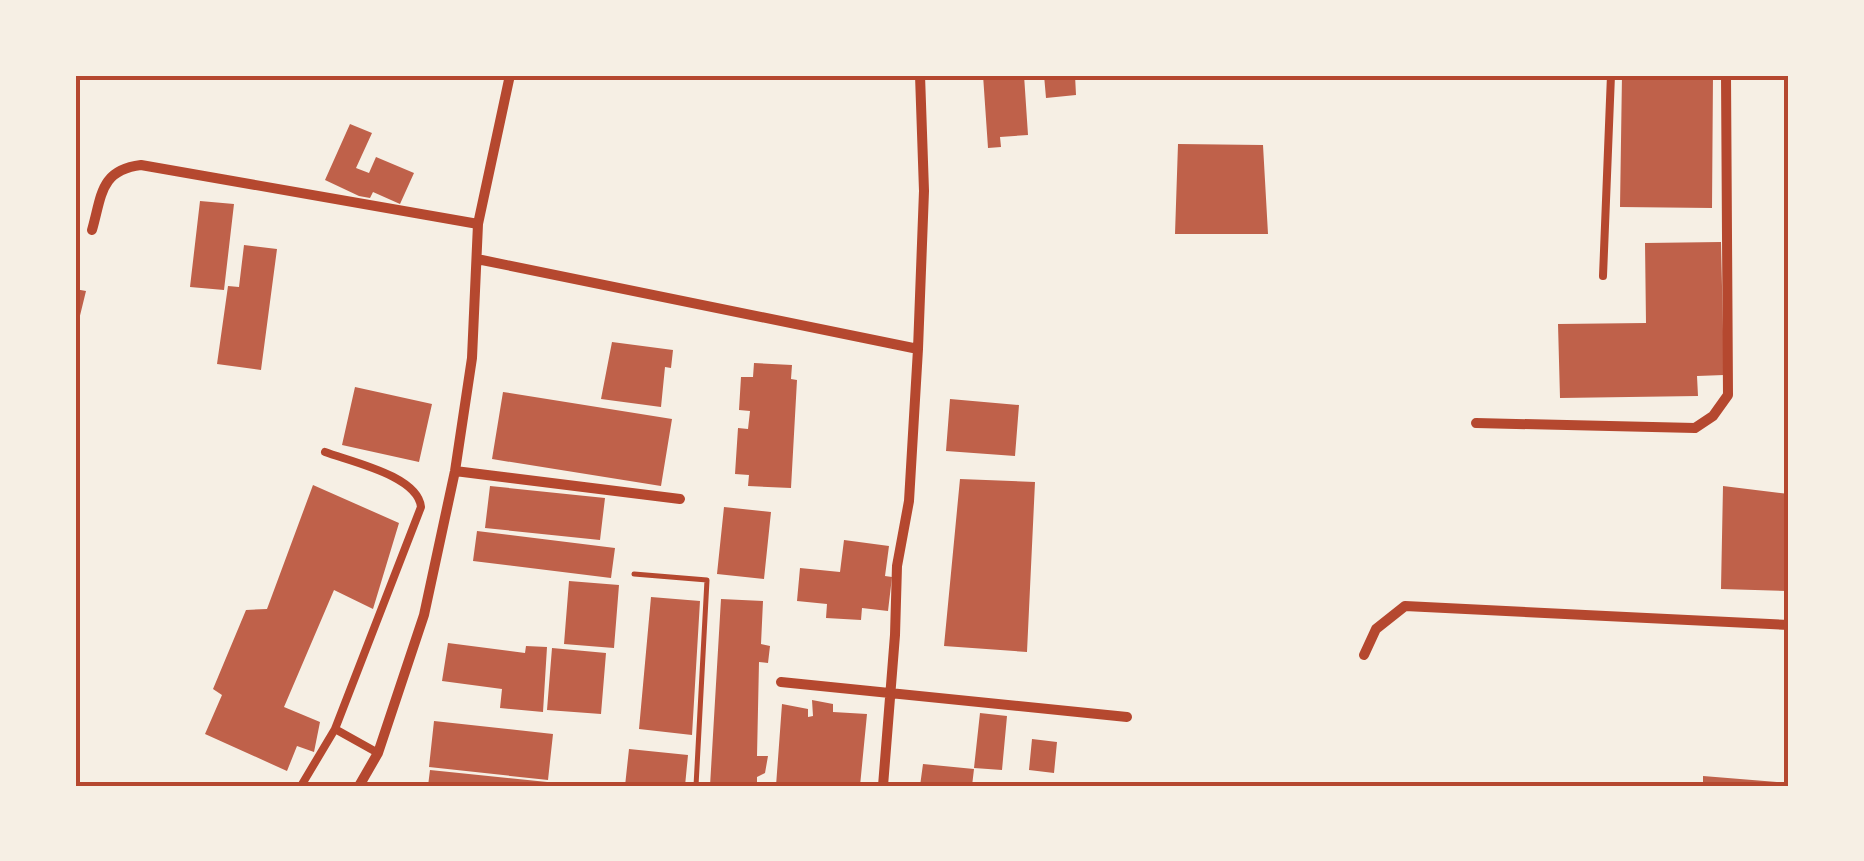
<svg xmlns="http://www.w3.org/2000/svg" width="1864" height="861" font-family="'Open Sans',sans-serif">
  <rect width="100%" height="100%" fill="#f6efe4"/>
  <!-- building -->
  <path fill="#bf614a" d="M983 75H1024L1028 135 1000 137 1001 147 988 148Z
    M1044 75H1075L1076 95 1046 98Z
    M1622 75H1713L1712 208 1620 207Z
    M350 124 372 133 356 168 369 173 376 157 414 173 400 204 373 192 370 198 359 196 325 180Z
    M1178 144 1263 145 1268 234H1175Z
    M200 201 234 204 224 290 190 287Z
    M1721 242 1724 375 1697 376 1698 396 1560 398 1558 324 1646 323 1645 243Z
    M244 245 277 249 261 370 217 364 228 286 239 287Z
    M75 289 86 291 76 332H75Z
    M612 342 673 350 671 368 665 367 661 407 601 399Z
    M754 363 792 365 791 379 797 380 791 488 748 486 749 475 735 474 738 428 748 429 750 411 739 410 741 377H753Z
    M355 387 432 404 419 462 342 445Z
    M503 392 672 419 661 486 492 459Z
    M950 399 1019 405 1015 456 946 451Z
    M960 479 1035 482 1027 652 944 646Z
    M313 485 399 523 373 609 334 590 284 707 320 722 314 752 297 746 287 771 205 734 222 695 213 689 246 610 267 609Z
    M490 486 605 498 600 540 485 528Z
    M1723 486 1789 494V591L1721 589Z
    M724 507 771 512 764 579 717 574Z
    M477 531 615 548 611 578 473 561Z
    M844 540 889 546 885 576 892 577 888 611 862 608 861 620 826 618 827 604 797 601 800 568 840 572Z
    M569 581 619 585 614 648 564 644Z
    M651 597 700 601 692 735 639 729Z
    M721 599 763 601 761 644 770 646 768 663 759 662 757 756H768L765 773 757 777V786H710Z
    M448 643 525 653 526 646 547 647 543 712 500 708 502 689 442 681Z
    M552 648 606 653 601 714 547 710Z
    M812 700 833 704V712L867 714 860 786H776L782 704 808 709V717L813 716Z
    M980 713 1007 716 1002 770 974 768Z
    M434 721 553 734 548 780 429 767Z
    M1032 739 1057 742 1054 773 1029 770Z
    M629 749 688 755 685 786H625Z
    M923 764 974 769 972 786H920Z
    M430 770 557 783 556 786H428Z
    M1703 776 1789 783V786H1703Z"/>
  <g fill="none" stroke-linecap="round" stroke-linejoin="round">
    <!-- path -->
    <path stroke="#b5482f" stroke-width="5" d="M634 574 707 580 696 786"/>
    <!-- service -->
    <path stroke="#b5482f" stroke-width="8" d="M1603 276 1611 75
      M325 452C352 462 418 476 421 507L335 729
      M301 786 335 729 378 753"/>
    <!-- minor -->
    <path stroke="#b5482f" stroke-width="10" d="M92 230C102 195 100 170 141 165L478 224
      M477 259 918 349
      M1476 423 1695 428 1713 416 1728 395 1726 75
      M455 471 680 499
      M1364 655 1376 629 1405 606 1789 625
      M781 682 1127 717
      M359 786 378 753 424 615 455 471 472 358 478 224 510 75
      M883 786 895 635 897 566 909 501 918 349 924 191 920 75"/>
  </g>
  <!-- border -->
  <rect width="1864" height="861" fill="none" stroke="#f6efe4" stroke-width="155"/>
  <rect x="78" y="78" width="1708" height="706" fill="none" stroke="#b5482f" stroke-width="4"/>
</svg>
